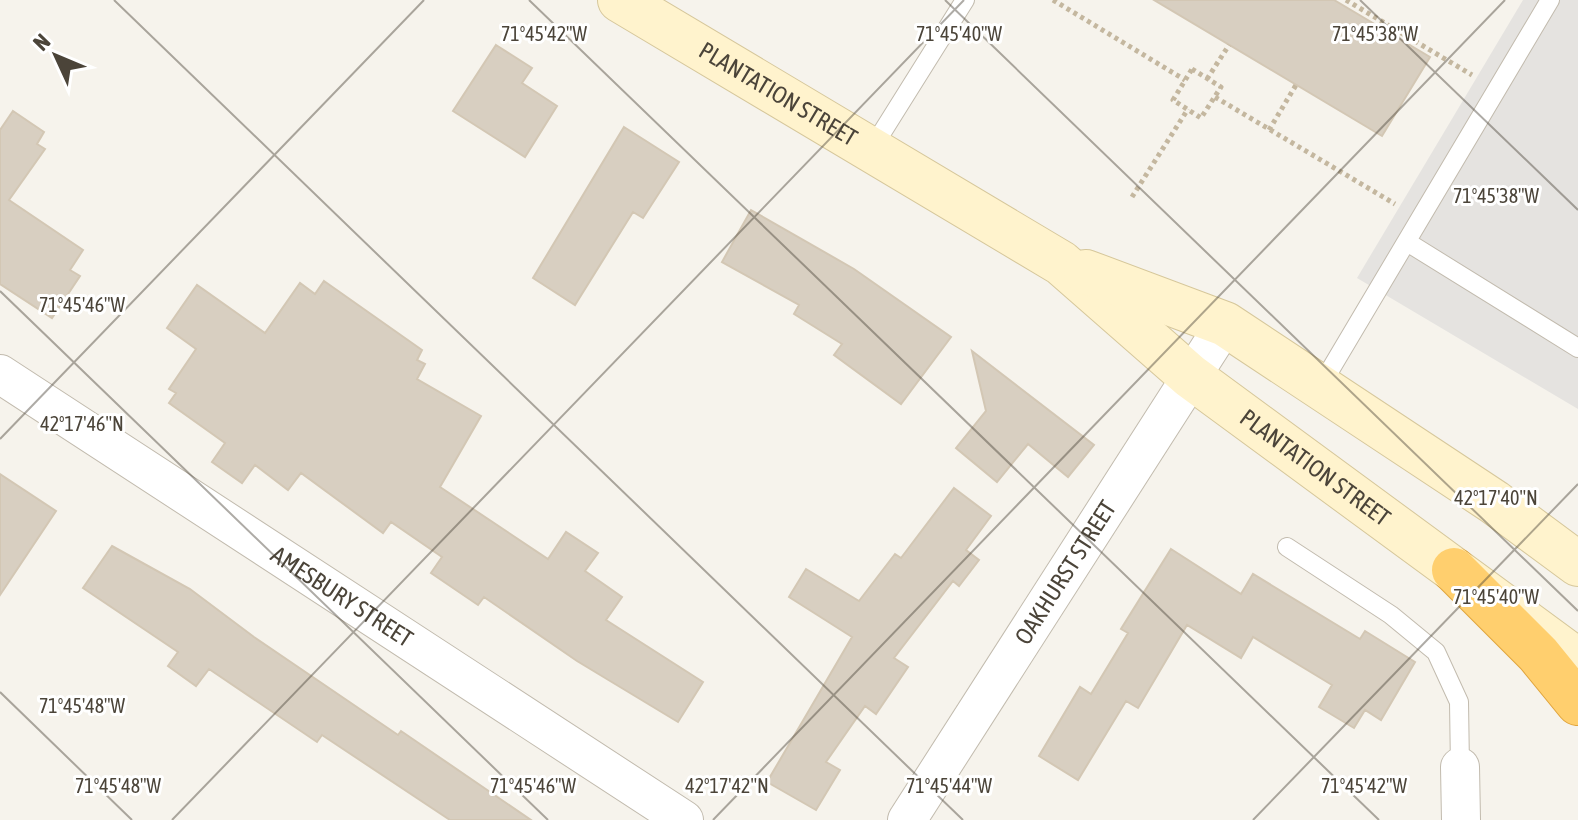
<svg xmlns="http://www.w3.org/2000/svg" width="1578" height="820" font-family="'Asap Condensed',sans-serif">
  <rect width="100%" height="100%" fill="#f6f3ec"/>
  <!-- parking -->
  <path fill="#e5e3e0" d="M1523 0H1578V409L1357 278Z"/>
  <!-- building -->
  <path fill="#d8cfc1" stroke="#d3c7b4" stroke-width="2" d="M1154 0H1334L1430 57 1382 136Z
    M496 45 532 68 522 83 557 106 525 157 453 111Z
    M13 111 44 132 37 144 45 149 9 200 83 250 70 270 80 276 52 318 0 284V130Z
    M624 127 679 162 643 218 633 212 575 305 533 278Z
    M751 210 854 269 951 337 901 404 834 355 842 344 794 314 799 305 722 262Z
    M324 281 422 350 417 360 425 364 417 379 481 416 440 487 548 559 566 532 598 553 585 571 622 597 606 620 703 682 678 722 577 661 484 597 478 605 431 573 442 557 391 522 383 533 301 473 288 490 255 465 242 483 212 462 225 443 169 403 176 393 169 389 196 349 167 328 197 285 265 333 300 283 315 294Z
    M972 351 1094 445 1068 477 1028 444 997 482 956 448 986 411Z
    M0 474 56 511 0 595Z
    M954 488 991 516 966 550 979 560 959 586 953 581 894 658 908 667 876 714 865 706 826 762 840 770 816 810 767 782 852 637 789 597 806 569 859 601 895 554 901 558Z
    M112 546 190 589 254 637 398 735 401 731 531 820H450L322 735 317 742 209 669 196 686 168 666 178 652 83 588Z
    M1171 549 1241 594 1253 574 1360 639 1365 631 1415 662 1381 720 1365 710 1354 728 1319 707 1332 685 1253 637 1241 658 1187 625 1138 708 1126 701 1078 780 1039 756 1080 687 1091 694 1128 633 1121 629Z"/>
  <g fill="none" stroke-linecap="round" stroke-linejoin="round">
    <defs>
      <path id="service" d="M871 150 965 0
        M1407 242 1578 348
        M1320 387 1550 0
        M1287 547 1391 615 1436 652 1459 702 1460 767"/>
      <g id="minor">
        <path id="s1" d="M0 374 684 820"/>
        <path d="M1460 767 1461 820"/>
        <path id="s2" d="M907 820 1225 324"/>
      </g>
      <g id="secondary">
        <path id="s3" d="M620 0 1061 263 1190 376 1578 661"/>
        <path d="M1086 272 1225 324 1494 502 1578 564"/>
      </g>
      <path id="motorway" d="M1454 570 1538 654 1578 703"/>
    </defs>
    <!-- service casing -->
    <use href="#service" stroke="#c2bbae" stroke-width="20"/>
    <!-- minor casing -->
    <use href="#minor" stroke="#c2bbae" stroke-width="40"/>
    <!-- secondary casing -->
    <use href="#secondary" stroke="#d6c79b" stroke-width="46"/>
    <!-- motorway casing -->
    <use href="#motorway" stroke="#e0a43c" stroke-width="46"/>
    <!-- path -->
    <path stroke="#c4b79f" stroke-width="5" stroke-dasharray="4 4" stroke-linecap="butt" d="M1053 0 1185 80
      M1346 0 1472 75
      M1192 69 1221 87 1201 118 1173 100Z
      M1207 79 1229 45
      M1215 97 1395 204
      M1269 130 1296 85
      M1132 197 1188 109"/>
    <!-- service -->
    <use href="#service" stroke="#fff" stroke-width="18"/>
    <!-- minor -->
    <use href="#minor" stroke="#fff" stroke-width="38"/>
    <!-- secondary -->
    <use href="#secondary" stroke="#fff3cd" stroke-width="44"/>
    <!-- motorway -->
    <use href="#motorway" stroke="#ffcf6e" stroke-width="44"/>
  </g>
  <!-- ticks -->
  <path fill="none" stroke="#4b4439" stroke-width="2" stroke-opacity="0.45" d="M114 0 963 820M529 0 1379 820M945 0 1578 611M1360 0 1578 210M0 291 548 820M0 439 424 0M0 692 132 820M172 820 964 0M713 820 1505 0M1253 820 1578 484"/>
  <g text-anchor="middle" stroke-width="6" stroke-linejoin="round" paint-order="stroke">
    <!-- street labels -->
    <g font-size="24" fill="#4b4439" stroke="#fff">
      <text dy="8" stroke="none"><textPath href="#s3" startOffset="184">PLANTATION STREET</textPath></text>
      <text dy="8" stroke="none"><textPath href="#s3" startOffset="840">PLANTATION STREET</textPath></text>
      <text dy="8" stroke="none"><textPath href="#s2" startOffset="294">OAKHURST STREET</textPath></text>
      <text dy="8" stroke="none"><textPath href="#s1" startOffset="408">AMESBURY STREET</textPath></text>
    </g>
  </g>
  <g font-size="20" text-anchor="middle" fill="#4b4439" stroke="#fff" stroke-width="6" stroke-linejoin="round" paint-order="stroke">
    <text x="1375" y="41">71°45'38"W</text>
    <text x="544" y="41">71°45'42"W</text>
    <text x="959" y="41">71°45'40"W</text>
    <text x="1496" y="203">71°45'38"W</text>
    <text x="82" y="312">71°45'46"W</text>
    <text x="82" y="431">42°17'46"N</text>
    <text x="1496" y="505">42°17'40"N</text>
    <text x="1496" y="604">71°45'40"W</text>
    <text x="82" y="713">71°45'48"W</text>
    <text x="727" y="793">42°17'42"N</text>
    <text x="118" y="793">71°45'48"W</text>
    <text x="533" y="793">71°45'46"W</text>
    <text x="949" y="793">71°45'44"W</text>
    <text x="1364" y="793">71°45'42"W</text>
  </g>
  <!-- north arrow -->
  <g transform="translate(56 56) rotate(314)" stroke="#ffffff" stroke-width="6" paint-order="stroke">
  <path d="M0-6L14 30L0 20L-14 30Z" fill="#4b4439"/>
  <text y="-12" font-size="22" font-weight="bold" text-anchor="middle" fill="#4b4439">N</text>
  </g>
</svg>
